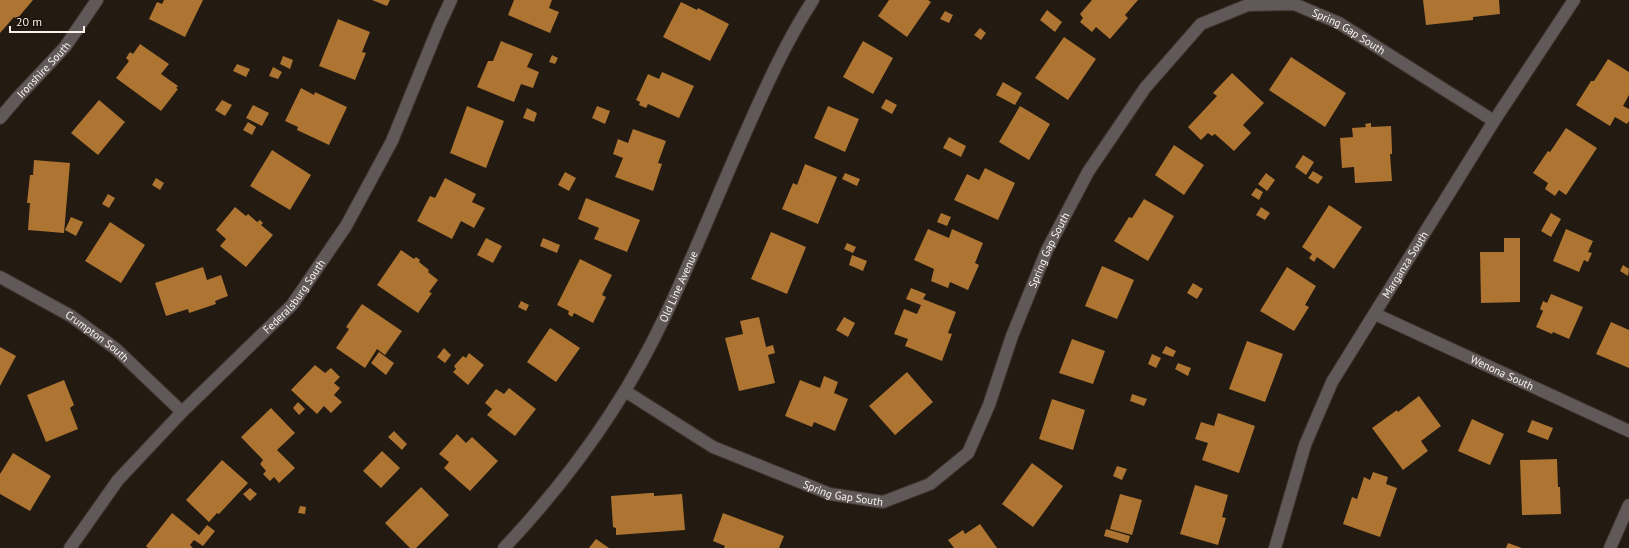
<svg xmlns="http://www.w3.org/2000/svg" width="1629" height="548" font-family="'PT Sans',sans-serif">
  <rect width="100%" height="100%" fill="#231a11"/>
  <!-- building -->
  <path fill="#ad7432" d="M0 0H33L17 19 14 17 0 33Z
    M164 0H203L185 37 149 19 157 2 162 4Z
    M372 0H390L387 6Z
    M514 0H552L549 8 559 12 550 33 508 15Z
    M889 0H928L931 2 907 37 878 16Z
    M1092 0H1138L1125 15 1128 18 1110 39 1096 27 1092 32 1080 22 1083 18 1080 14Z
    M1423 0H1499L1500 14 1473 17V20L1426 25Z
    M681 2 697 10 698 8 729 24 710 61 663 37Z
    M1047 10 1062 22 1055 32 1040 20Z
    M945 11 953 15 949 23 940 19Z
    M338 19 370 32 362 52 366 53 355 80 319 66Z
    M980 28 986 33 981 40 974 35Z
    M1064 37 1096 59 1068 100 1035 78Z
    M501 41 533 54 527 67 539 72 533 88 521 84 514 102 477 87 488 61H493Z
    M863 41 893 58 873 94 843 77Z
    M140 44 169 64 161 74 178 86 176 88 178 89 161 111 116 78 129 61 126 58 130 52 133 54Z
    M552 55 558 58 555 64 549 62Z
    M283 56 293 60 290 69 280 64Z
    M1291 57 1346 93 1325 127 1269 90Z
    M1608 59 1629 72V95L1623 106 1629 109V121L1627 124 1615 117 1610 126 1576 105 1591 81H1594Z
    M237 64 250 69 246 77 233 71Z
    M273 67 282 72 278 79 269 76Z
    M662 72 694 86 679 118 648 104 646 108 639 105 640 102 636 100 648 74 659 79Z
    M1232 73 1264 103 1243 125 1251 133 1234 151 1215 134 1212 136 1208 133 1201 140 1188 127 1217 96 1213 93Z
    M1003 82 1022 93 1015 105 996 95Z
    M301 88 314 95 315 92 347 107 329 145 297 130 298 127 285 121Z
    M886 99 897 105 892 114 881 108Z
    M99 100 125 122 98 155 71 133Z
    M222 100 232 105 225 116 215 110Z
    M253 105 269 113 262 126 246 118Z
    M467 106 504 121 486 168 450 153Z
    M597 106 610 111 605 124 592 118Z
    M828 106 859 119 845 152 814 138Z
    M1020 106 1050 124 1029 160 999 142Z
    M527 108 537 113 534 122 523 118Z
    M248 122 256 127 252 135 243 130Z
    M1371 123V127L1391 126 1392 150V154H1390L1392 181 1355 183 1354 167 1342 168 1340 138 1353 137 1352 128 1366 127 1365 124Z
    M1566 128 1597 148 1566 195 1559 190 1555 196 1545 189 1548 183 1533 173 1548 151 1550 152Z
    M633 129 666 141 658 163 662 164 653 191 615 177 623 158 613 154 618 139 628 143Z
    M949 137 966 146 961 157 943 148Z
    M1174 145 1204 165 1184 195 1155 175Z
    M272 150 311 175 290 210 250 186Z
    M1303 155 1314 162 1306 175 1295 167Z
    M34 160 70 163 64 233 28 230 30 203H27L30 175H33Z
    M805 164 837 177 818 224 782 209 793 183 797 185Z
    M985 168 1015 183 998 220 954 200 967 174 979 180Z
    M1313 171 1323 177 1318 184 1308 178Z
    M565 172 576 178 569 191 558 185Z
    M845 173 860 179 857 186 842 179Z
    M1266 173 1275 180 1267 191 1258 184Z
    M156 178 164 183 160 190 152 185Z
    M445 178 476 194 472 202 485 208 474 228 461 221 452 239 417 221 430 196 435 198Z
    M1256 188 1263 192 1259 200 1251 195Z
    M108 194 115 198 109 208 102 204Z
    M586 198 640 220 627 252 594 239 599 228 578 219Z
    M1144 199 1174 216 1148 261 1114 241 1129 217 1132 218Z
    M1329 205 1362 227 1334 269 1317 257 1314 262 1309 258 1312 254 1302 247Z
    M235 207 246 216 248 214 257 222 260 220 263 223 261 225 273 235 246 267 220 246 226 239 216 230Z
    M1261 207 1270 213 1265 220 1256 215Z
    M941 213 951 217 947 226 937 222Z
    M1551 213 1561 219 1551 237 1541 231Z
    M71 217 83 222 76 236 65 230Z
    M110 222 145 245 121 283 85 261Z
    M928 229 949 238 952 229 983 243 975 263 979 265 968 290 950 282 948 288 931 281 934 269 914 260Z
    M1566 229 1593 241 1588 252 1592 253 1588 262 1584 260 1579 272 1553 261Z
    M771 232 806 247 787 294 751 279Z
    M486 238 502 246 493 263 477 255Z
    M543 238 560 245 557 253 540 246Z
    M1504 238H1520V302L1481 303 1480 252H1504Z
    M847 243 856 247 853 253 844 249Z
    M401 250 414 259 416 257 420 260 419 262 429 270 428 272 438 280 429 292 432 293 418 313 377 285Z
    M852 255 867 261 863 271 849 265Z
    M580 259 612 275 602 295 606 297 593 323 574 313 572 317 568 314 569 311 557 305Z
    M1623 265 1629 269 1628 276 1620 271Z
    M1102 266 1134 280 1117 319 1085 306Z
    M203 267 207 280 221 275 228 296 215 301 216 304 189 313 188 309 166 316 155 283Z
    M1287 267 1316 286 1305 305 1309 307 1294 331 1260 311Z
    M1193 283 1203 289 1197 299 1187 293Z
    M911 288 926 294 923 299 956 312 948 333 952 334 942 361 905 346 908 339 894 334 904 309 917 314 921 305 906 299Z
    M1551 294 1583 307 1569 339 1553 332 1552 334 1536 327 1543 311 1540 309 1543 301 1547 303Z
    M521 301 529 305 526 311 518 307Z
    M362 304 402 331 385 355 377 349 365 368 336 348 349 329 346 327Z
    M759 317 766 347 773 345 775 353 768 355 775 383 739 391 725 338 743 334 740 321Z
    M844 317 855 323 848 337 836 330Z
    M1611 322 1629 330V368L1596 354Z
    M550 328 580 348 556 382 527 362Z
    M1072 339 1105 351 1093 384 1059 373Z
    M1247 341 1283 354 1265 402 1229 389Z
    M1166 346 1176 351 1173 357 1162 353Z
    M0 347 16 356 0 386Z
    M444 348 451 355 445 363 437 357Z
    M379 352 394 363 386 375 371 363Z
    M469 353 484 365 468 385 453 372 456 369 454 366 463 356 466 358Z
    M1152 354 1161 358 1156 368 1148 364Z
    M1178 363 1191 368 1188 376 1175 369Z
    M315 365 325 373 331 368 340 377 334 383 340 388 334 395 342 402 331 413 324 406 317 414 291 390Z
    M907 372 933 402 895 435 869 406Z
    M824 376 838 382 834 393 848 399 835 431 814 422 812 427 785 416 800 380 820 388Z
    M64 380 74 405 70 408 78 429 46 442 27 395Z
    M509 388 536 409 515 436 487 415 492 409 485 403 496 389 504 394Z
    M1132 394 1147 399 1144 406 1130 401Z
    M1419 396 1441 426 1421 441 1428 451 1403 470 1372 428 1397 410 1398 412Z
    M1052 399 1085 410 1073 450 1039 439Z
    M298 402 305 409 299 415 293 408Z
    M271 408 295 433 277 450 295 468 279 483 274 477 270 481 263 474 266 471 260 464 263 460 241 437Z
    M1218 413 1255 426 1239 473 1202 460 1208 443 1195 439 1201 422 1214 426Z
    M1472 419 1504 434 1490 465 1458 451Z
    M1532 420 1553 428 1548 440 1527 432Z
    M394 431 407 444 402 450 388 437Z
    M457 434 466 443 472 437 498 461 470 491 444 468 449 462 439 454Z
    M382 451 400 468 381 488 363 471Z
    M13 453 51 476 30 511 0 494V474Z
    M1557 459 1558 487H1560L1561 514 1522 515 1520 460Z
    M222 460 248 483 219 514 217 513 209 522 186 500Z
    M1032 463 1063 486 1033 527 1002 504Z
    M1117 466 1127 469 1122 480 1113 476Z
    M1373 472 1388 477 1386 484 1397 488 1380 537 1343 524 1352 497 1357 499 1364 477 1370 480Z
    M1195 485 1228 495 1222 517 1226 518 1218 545 1180 534Z
    M421 487 449 515 416 548H410L385 523Z
    M250 488 257 494 250 501 243 494Z
    M650 493H654V496L682 494 685 530 616 535V528L613 527 611 496Z
    M1120 494 1142 500 1132 535 1110 529Z
    M300 506 306 507 305 514 298 513Z
    M172 513 199 535 207 525 215 531 203 546 194 540 190 545 193 548H148L146 546Z
    M723 513 784 536 779 548H724L725 546 713 541Z
    M980 524 997 548H954L948 540 963 530 965 534Z
    M1106 529 1130 536 1128 543 1104 536Z
    M596 539 609 548H589Z
    M1508 543 1522 548H1506Z"/>
  <g fill="none" stroke-linecap="round" stroke-linejoin="round">
    <defs>
      <g id="minor">
        <path id="s1" d="M0 118 18 97 65 47 97 0"/>
        <path id="s2" d="M0 277 71 316 116 349 182 412"/>
        <path id="s3" d="M1375 314 1629 431"/>
        <path id="s4" d="M625 391 713 447 830 494 883 502 930 484 968 453 989 405 1012 336 1047 250 1088 172 1145 88 1201 24 1248 5 1294 4 1339 23 1494 121"/>
        <path id="s5" d="M70 548 118 480 182 412 292 305 346 226 392 141 439 26 451 0"/>
        <path id="s6" d="M504 548C569 479 626 400 666 314 695 253 720 189 748 127 767 84 787 40 813 0"/>
        <path id="s7" d="M1275 548 1305 445 1332 382 1494 121 1574 0"/>
        <path d="M1610 548 1629 505"/>
      </g>
    </defs>
    <!-- minor casing -->
    <use href="#minor" stroke="#3d342b" stroke-width="14"/>
    <!-- minor -->
    <use href="#minor" stroke="#615959" stroke-width="12"/>
  </g>
  <g text-anchor="middle" stroke-width="3" stroke-linejoin="round" paint-order="stroke">
    <!-- street labels -->
    <g font-size="11" fill="#f9f2ec" stroke="#191108">
      <text dy="4" stroke="none"><textPath href="#s4" startOffset="1034">Spring Gap South</textPath></text>
      <text dy="4" stroke="none"><textPath href="#s1" startOffset="65">Ironshire South</textPath></text>
      <text dy="4" stroke="none"><textPath href="#s4" startOffset="602">Spring Gap South</textPath></text>
      <text dy="4" stroke="none"><textPath href="#s7" startOffset="314">Marganza South</textPath></text>
      <text dy="4" stroke="none"><textPath href="#s6" startOffset="316">Old Line Avenue</textPath></text>
      <text dy="4" stroke="none"><textPath href="#s5" startOffset="338">Federalsburg South</textPath></text>
      <text dy="4" stroke="none"><textPath href="#s2" startOffset="114">Crumpton South</textPath></text>
      <text dy="4" stroke="none"><textPath href="#s3" startOffset="140">Wenona South</textPath></text>
      <text dy="4" stroke="none"><textPath href="#s4" startOffset="243">Spring Gap South</textPath></text>
    </g>
  </g>
  <!-- scale -->
  <path d="M10 26v6h74v-6" fill="none" stroke="#f9f2ec" stroke-width="2"/>
  <text x="16" y="26" font-size="12" fill="#f9f2ec" stroke="#191108" stroke-width="3" paint-order="stroke">20 m</text>
</svg>
